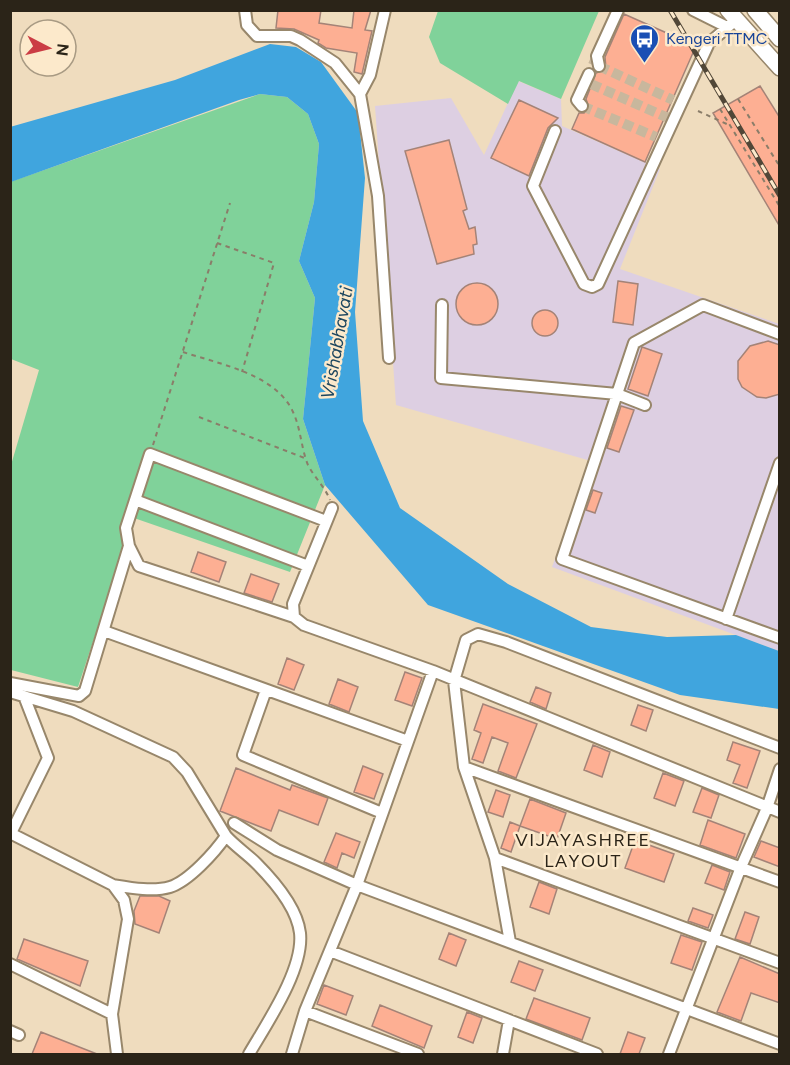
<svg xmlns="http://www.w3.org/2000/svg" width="790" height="1065" font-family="Figtree,sans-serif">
  <rect width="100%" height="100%" fill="#efdcbe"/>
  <!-- industrial -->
  <path fill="#ddcfe2" d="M518 81 561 99 562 126 660 169 620 269 779 324V651L552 567 591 461 396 405 375 106 451 98 484 155Z"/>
  <!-- green -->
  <path fill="#80d29a" d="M438 11V10L599 11 561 99 519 81 508 104 440 63 429 37Z
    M260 94 287 97 308 114 319 144 314 202 299 261 315 298 303 419 325 485 290 572 134 518 78 687 11 670V465L39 370 11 359 10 182Z"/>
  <!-- water -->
  <path fill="#40a5de" d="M270 44 296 47 321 62 358 113 365 178 355 312 363 421 400 508 508 584 591 627 667 637 736 635 779 651V709L680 695 428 605 325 485 303 419 315 298 299 261 314 202 319 144 308 114 287 97 260 94 239 100 11 182 10 127 175 80Z"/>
  <!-- building -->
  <path fill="#fdaf93" stroke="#a48377" stroke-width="1.5" d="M278 10H321L319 23 352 28 354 10H371L365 30 372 31 362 74 354 72 357 53 326 48 318 43 319 40 294 29 276 28Z
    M624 14 696 46 645 162 572 129 579 113H584L589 109 586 99 596 73 606 69 605 57Z
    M760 86 780 118V227L713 113Z
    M519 100 558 118 548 128 529 176 491 158Z
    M449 140 467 209 463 211 469 229 475 227 477 244 473 245 474 254 437 264 405 151Z
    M618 281 638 284 633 325 613 322Z
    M456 304a21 21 0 1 1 42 0a21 21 0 1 1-42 0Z
    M532 323a13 13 0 1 1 26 0a13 13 0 1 1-26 0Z
    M768 341 780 345V394L766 398 757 397 742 387 738 379V361L750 346Z
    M642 347 662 354 648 396 628 389Z
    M621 406 634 410 619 452 607 448Z
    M593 490 602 493 595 513 586 510Z
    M198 552 226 562 219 582 191 572Z
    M251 574 279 584 272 602 244 593Z
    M287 658 304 665 294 690 278 684Z
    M405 672 422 678 412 706 395 700Z
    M338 679 358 687 349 712 329 704Z
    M536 687 551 693 546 709 530 702Z
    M483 704 537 724 516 778 498 771 508 743 492 737 483 763 472 759 481 733 474 730Z
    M638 705 653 710 646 731 631 725Z
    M733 742 760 751 747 788 733 783 740 765 727 760Z
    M593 745 610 752 602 777 584 770Z
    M363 766 383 774 374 799 354 792Z
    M236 768 290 790 292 785 328 798 318 825 279 810 271 831 220 811Z
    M663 773 684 781 675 806 654 798Z
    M702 788 719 795 711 818 693 812Z
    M496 790 510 795 503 817 488 812Z
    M530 799 566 813 557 839 520 826Z
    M708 820 745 834 736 858 700 845Z
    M510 822 520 826 511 852 501 848Z
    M336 833 360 842 354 858 342 853 337 868 324 862Z
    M635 840 674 854 664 882 625 868Z
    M761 841 780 848V867L754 857Z
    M712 865 730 872 724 890 705 883Z
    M539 882 557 889 549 914 530 907Z
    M140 896H159L170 901 159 933 135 924 134 911Z
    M693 908 713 915 708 928 688 921Z
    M745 912 759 917 750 944 735 939Z
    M449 933 466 940 456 966 439 959Z
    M681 935 702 942 692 970 671 963Z
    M24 939 88 961 80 986 17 959Z
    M740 957 780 974V1003L751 993 741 1021 717 1012Z
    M519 961 543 970 535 991 511 982Z
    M324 985 353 996 346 1015 317 1004Z
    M534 998 590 1018 582 1040 526 1019Z
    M380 1005 432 1026 424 1048 372 1026Z
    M467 1012 482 1018 473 1043 458 1037Z
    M41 1032 97 1054H32Z
    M628 1032 645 1038 639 1054H620Z"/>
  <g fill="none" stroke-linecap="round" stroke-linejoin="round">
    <!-- minor-tunnel -->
    <path stroke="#c8b79d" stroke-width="10" stroke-dasharray="10 5" stroke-linecap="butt" d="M597 56 589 74 591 84 666 117 675 118
      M599 66 673 100
      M582 106 656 137"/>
    <defs>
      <path id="minor" d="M245 10 247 25 257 36H291L300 40 335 63 360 94 378 196 389 358
        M693 10 727 27
        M599 66 597 56 618 10
        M360 94 370 75 385 10
        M582 106 577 100 589 74
        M555 131 533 186 584 284 592 287 598 284 709 43 736 20
        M442 305 441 378 617 394 645 405
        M780 334 703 305 634 343 562 559 780 638
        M135 500 308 566
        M332 508 293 604 294 617 304 625 433 671 780 812
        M294 617 139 566 129 546 126 528 150 454 326 521
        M726 619 780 463
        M104 631 408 741
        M10 683 79 696 85 691 129 546
        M266 690 243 755 382 813
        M10 692 73 711 173 757 187 772 226 836
        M464 767 780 882
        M234 823 277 850 357 885 780 1044
        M10 833 113 885 124 900 128 919 112 1014 117 1054
        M11 833 48 758 24 696
        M495 858 780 963
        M113 885C131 888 153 892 170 887 189 881 215 852 226 836 235 846 247 854 256 863 273 880 297 908 300 933 304 969 267 1023 249 1054
        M510 942 495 858 464 767 454 681 466 640 478 634 506 642 780 748
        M330 951 597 1054
        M10 964 112 1014
        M305 1011 418 1054
        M10 1031 19 1035
        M292 1054 305 1011 357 885 433 671
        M503 1054 509 1020
        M669 1054 741 867 767 808 780 769"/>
      <path id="highway" d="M728 10 780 68
        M755 10 780 39"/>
    </defs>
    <!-- minor casing -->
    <use href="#minor" stroke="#98876b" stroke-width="14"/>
    <!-- highway casing -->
    <use href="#highway" stroke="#98876b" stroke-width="18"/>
    <!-- path -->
    <path stroke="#8a7d69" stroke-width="2" stroke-dasharray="4.5 4.5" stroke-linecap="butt" d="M738 99 780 167
      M720 109 780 207
      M698 111 729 125
      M217 243 274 263 242 372
      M183 352C219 364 276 374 293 412 301 429 301 448 308 465 314 477 325 487 330 500
      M199 417 307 459
      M153 445 230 203"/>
    <!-- minor -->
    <use href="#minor" stroke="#fff" stroke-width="10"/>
    <!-- highway -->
    <use href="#highway" stroke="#fff" stroke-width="15"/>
    <defs>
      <path id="rail" d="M670 10 780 196"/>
    </defs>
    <!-- rail casing -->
    <use href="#rail" stroke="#514738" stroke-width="5"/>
    <!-- rail -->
    <use href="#rail" stroke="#fce9cb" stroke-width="3" stroke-dasharray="9" stroke-linecap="butt"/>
  </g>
  <!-- icons -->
  <defs>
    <symbol id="bus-pin" viewBox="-11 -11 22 30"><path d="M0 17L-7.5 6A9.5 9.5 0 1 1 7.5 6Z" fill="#1a4fb4" stroke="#fce9cb"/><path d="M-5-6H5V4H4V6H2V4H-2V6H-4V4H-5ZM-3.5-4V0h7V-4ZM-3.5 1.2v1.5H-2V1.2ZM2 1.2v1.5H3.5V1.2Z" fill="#fff"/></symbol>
  </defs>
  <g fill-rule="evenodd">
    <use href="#bus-pin" x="628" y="22" width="33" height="45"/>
  </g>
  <g text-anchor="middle" stroke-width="5" stroke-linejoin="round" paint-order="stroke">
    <!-- transit labels -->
    <g font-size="16" fill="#164399" stroke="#fce9cb" text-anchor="start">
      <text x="666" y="44">Kengeri TTMC</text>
    </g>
    <!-- water labels -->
    <g font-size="18" font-style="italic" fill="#1d465f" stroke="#fce9cb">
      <text transform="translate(337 343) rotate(-80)" y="6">Vrishabhavati</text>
    </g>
    <!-- neighbourhood labels -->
    <g font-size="18" letter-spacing="1.5" fill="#2b2418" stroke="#fce9cb">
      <text x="583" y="846">VIJAYASHREE<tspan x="583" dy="21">LAYOUT</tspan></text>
    </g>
  </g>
  <!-- border -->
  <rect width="790" height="1065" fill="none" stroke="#2b2418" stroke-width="24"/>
  <!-- north arrow -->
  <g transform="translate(48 48) rotate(97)"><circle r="28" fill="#fce9cb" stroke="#a89a83" stroke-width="1.5"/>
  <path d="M0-4.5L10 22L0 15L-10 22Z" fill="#cb3c44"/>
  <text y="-9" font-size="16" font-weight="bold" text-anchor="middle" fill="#2b2418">N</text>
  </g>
</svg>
